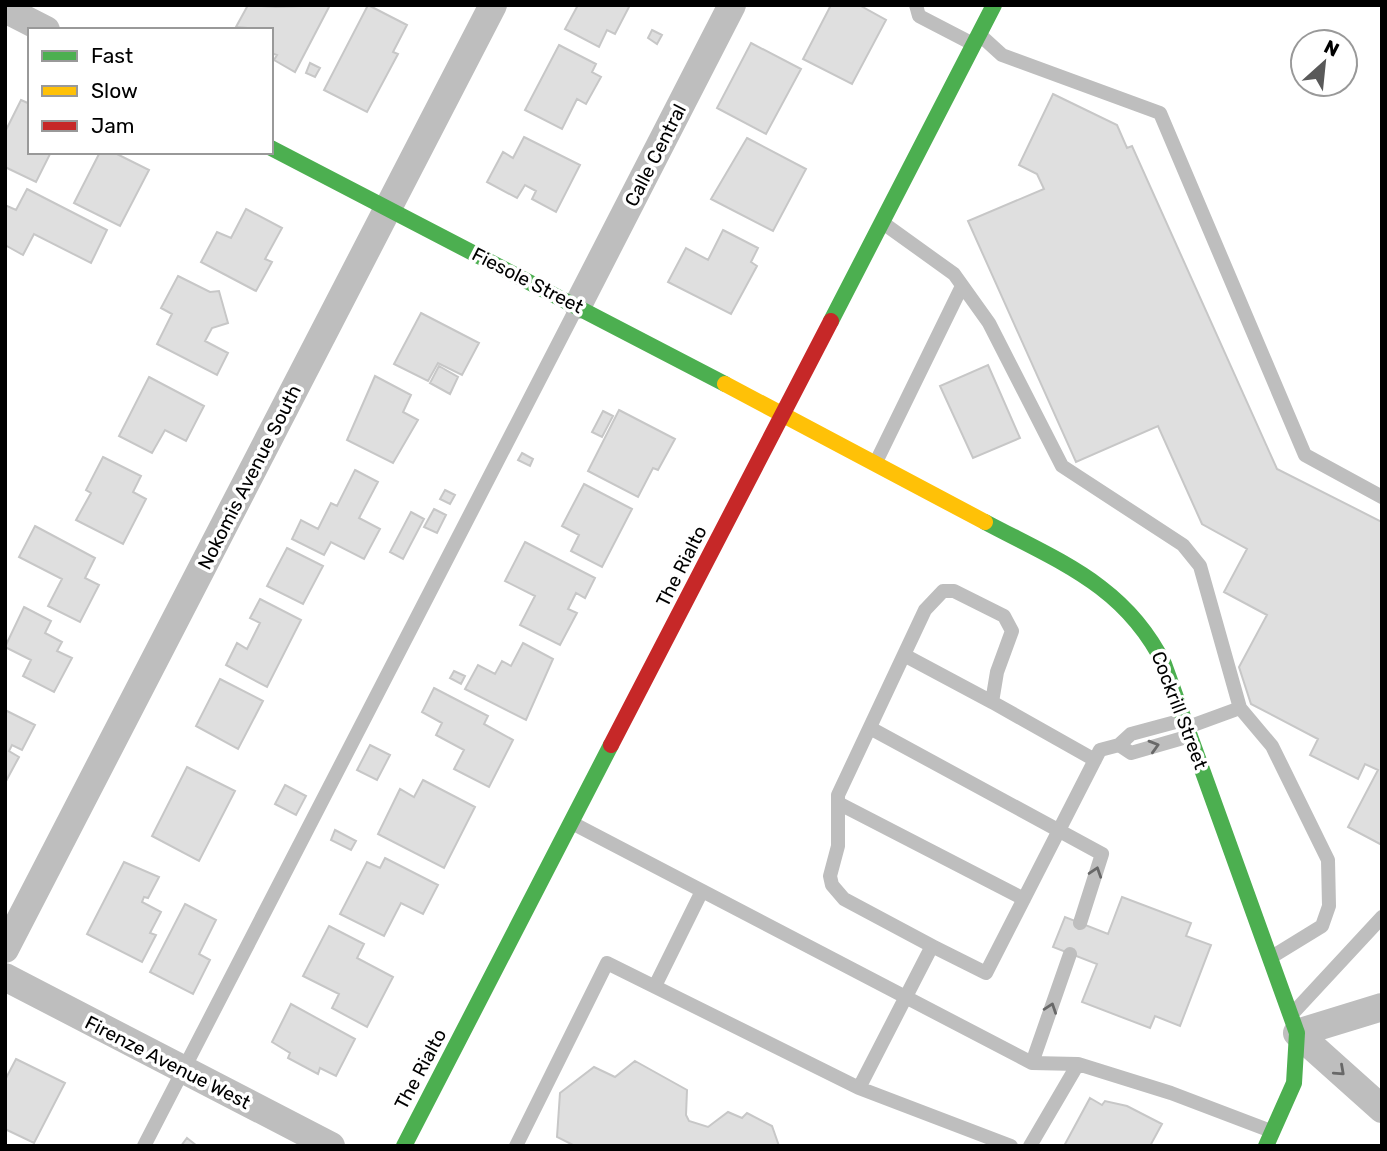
<svg xmlns="http://www.w3.org/2000/svg" width="1387" height="1151" font-family="Rubik,sans-serif">
  <rect width="100%" height="100%" fill="#fff"/>
  <!-- building -->
  <path fill="#dfdfdf" stroke="#c7c7c7" stroke-width="2" d="M248 5 276 7 330 5 295 72 274 60 277 55 271 53V30L236 27Z
    M368 5 407 25 393 52 398 54 367 112 324 90Z
    M578 5H630L615 34 607 30 599 47 565 29Z
    M831 5H859L886 20 852 84 803 59Z
    M652 30 662 35 657 44 648 38Z
    M751 43 801 69 766 134 717 108Z
    M559 45 596 64 592 72 601 77 586 104 577 99 562 129 525 110Z
    M310 63 320 68 315 77 306 73Z
    M1053 94 1117 125 1127 148 1132 146 1277 469 1382 522V845L1348 827 1378 770 1365 764 1358 779 1310 755 1318 739 1251 704 1239 667 1267 615 1224 592 1247 549 1202 524 1158 426 1076 462 968 221 1044 189 1037 174 1019 165Z
    M21 100 30 104V152H51L36 182 5 167V132Z
    M524 137 580 165 556 212 532 199 536 191 525 185 517 198 487 182 503 152 513 158Z
    M747 138 806 169 773 231 711 199Z
    M100 152H113L149 170 120 226 74 203Z
    M27 189 107 230 91 263 34 234 23 255 5 245V205L16 210Z
    M246 209 282 228 265 259 272 262 256 291 201 262 217 232 231 238Z
    M723 230 758 248 751 262 757 266 731 314 668 282 686 248 708 260Z
    M178 276 210 292 219 291 228 323 212 328 205 341 228 353 217 375 157 344 172 314 161 308Z
    M421 313 479 343 462 375 438 363 428 381 394 364Z
    M988 365 1020 438 973 458 940 386Z
    M439 366 458 377 450 394 430 383Z
    M375 376 411 395 403 412 418 420 393 463 347 440Z
    M149 377 204 406 186 441 165 430 152 453 119 436Z
    M619 410 675 439 658 470 653 468 638 497 588 471Z
    M603 411 613 416 602 437 592 432Z
    M522 453 533 459 530 466 518 460Z
    M103 457 141 476 133 492 146 499 123 544 76 520 91 493 86 490Z
    M355 470 378 482 359 518 380 529 364 559 331 542 324 555 292 539 301 520 318 529 331 503 337 506Z
    M584 484 632 509 602 567 571 551 579 535 562 526Z
    M445 490 455 495 450 504 440 499Z
    M434 509 446 515 437 533 424 527Z
    M411 512 424 519 403 559 390 552Z
    M35 526 95 558 85 578 99 585 80 622 48 606 62 579 19 557Z
    M525 542 595 578 585 598 576 593 568 609 577 613 560 645 520 625 535 596 505 581Z
    M287 548 323 566 303 604 267 586Z
    M260 599 301 620 267 687 226 665 237 643 247 649 260 623 250 618Z
    M24 607 51 621 45 633 62 642 57 651 72 658 54 692 23 676 31 660 5 647Z
    M523 643 553 659 526 720 465 689 478 665 495 674 502 661 511 666Z
    M454 671 465 676 461 684 450 678Z
    M220 679 263 701 238 749 196 726Z
    M434 688 488 716 484 724 513 740 489 787 454 769 464 750 436 735 442 723 422 712Z
    M5 710 35 725 22 750 12 745 9 751 19 757 5 783Z
    M370 745 390 755 377 780 357 770Z
    M187 767 235 791 199 861 152 836Z
    M423 780 475 807 444 868 378 834 400 789 414 797Z
    M285 785 306 796 296 815 275 804Z
    M335 830 356 841 351 850 331 840Z
    M385 858 438 885 423 914 401 903 384 936 340 914 367 862 380 868Z
    M124 862 159 877 148 898 144 897 142 902 161 912 150 933 156 935 142 962 87 934Z
    M1122 897 1191 923 1186 936 1211 945 1180 1026 1155 1016 1150 1028 1082 1002 1097 964 1053 947 1065 917 1108 934Z
    M185 904 216 920 199 954 210 960 193 994 150 972Z
    M329 926 364 944 357 958 393 977 367 1027 332 1008 339 994 303 976Z
    M291 1004 355 1039 336 1076 320 1068 318 1074 288 1058 290 1053 272 1042Z
    M16 1059 65 1083 34 1143 5 1129V1080Z
    M635 1061 687 1090 686 1115 689 1121 708 1127 728 1112 742 1118 747 1113 772 1126 779 1146H575L557 1137 560 1093 594 1067 615 1077Z
    M1090 1098 1102 1105 1105 1101 1127 1106 1162 1124 1150 1146H1064Z
    M187 1138 197 1146H181Z"/>
  <g fill="none" stroke-linecap="round" stroke-linejoin="round">
    <!-- lane -->
    <path stroke="#bebebe" stroke-width="14" d="M916 5 919 16 973 44
      M980 35 1002 55 1160 113 1305 455 1382 497
      M883 223 954 274 989 323 1062 466 1183 545 1200 566 1240 708
      M876 462 962 286
      M904 655 992 702
      M1188 727 1240 708 1272 746 1328 860 1329 906 1322 926 1273 956
      M870 728 1102 854 1080 923
      M1119 745 1131 753 1190 736
      M838 803 1024 899
      M574 824 1032 1063 1078 1064 1171 1093 1271 1131
      M932 946 844 899 832 885 830 876 838 846V795L925 610 943 591H954L1004 616 1012 631 997 672 992 702 1095 760
      M655 986 702 891
      M1293 1013 1382 917
      M1032 1063 1070 954
      M859 1088 932 946 986 973 1100 750 1119 745 1131 734 1183 720
      M144 1146 577 307
      M516 1146 607 963 859 1088 1011 1146
      M1030 1146 1078 1064"/>
    <!-- street -->
    <path stroke="#bebebe" stroke-width="28" d="M5 9 46 30
      M578 305 732 5
      M5 949 493 5
      M5 977 331 1146
      M1297 1033 1382 1109
      M1297 1033 1382 1007"/>
    <!-- fast -->
    <path stroke="#4caf50" stroke-width="16" d="M271 148 725 384
      M831 321 994 5
      M985 522C1058 561 1125 585 1164 664L1297 1033 1294 1083 1266 1146
      M404 1146 611 745"/>
    <!-- slow -->
    <path stroke="#ffc107" stroke-width="16" d="M725 384 985 522"/>
    <!-- jam -->
    <path stroke="#c62828" stroke-width="16" d="M611 745 831 321"/>
  </g>
  <!-- one-way arrows -->
  <defs><path id="oneway-chevron" d="M-2-3.5L2.5 0L-2 3.5" fill="none" stroke-width="1.6" stroke-linecap="round" stroke-linejoin="round" transform="scale(1.75)"/></defs>
  <g stroke="#686868">
    <use href="#oneway-chevron" transform="translate(1154 746) rotate(-16)"/>
    <use href="#oneway-chevron" transform="translate(1096 872) rotate(-72)"/>
    <use href="#oneway-chevron" transform="translate(1051 1008) rotate(-71)"/>
    <use href="#oneway-chevron" transform="translate(1340 1071) rotate(42)"/>
  </g>
  <g text-anchor="middle" stroke-width="7" stroke-linejoin="round" paint-order="stroke">
    <!-- street labels -->
    <g font-size="19" fill="#000" stroke="#fff">
      <text transform="translate(655 155) rotate(-63)" y="7">Calle Central</text>
      <text transform="translate(528 280) rotate(27)" y="7">Fiesole Street</text>
      <text transform="translate(249 477) rotate(-63)" y="7">Nokomis Avenue South</text>
      <text transform="translate(681 566) rotate(-63)" y="7">The Rialto</text>
      <text transform="translate(1180 710) rotate(69)" y="7">Cockrill Street</text>
      <text transform="translate(168 1062) rotate(27)" y="7">Firenze Avenue West</text>
      <text transform="translate(420 1069) rotate(-62)" y="7">The Rialto</text>
    </g>
  </g>
  <!-- border -->
  <rect width="1387" height="1151" fill="none" stroke="#000000" stroke-width="14"/>
  <!-- legend -->
  <rect x="28" y="28" width="245" height="126" fill="#ffffff" stroke="#999999" stroke-width="2"/>
  <rect x="42" y="51" width="35" height="10" fill="#4caf50" stroke="#999999" stroke-width="2"/>
  <text x="91" y="63" font-size="21" fill="#000000">Fast</text>
  <rect x="42" y="86" width="35" height="10" fill="#ffc107" stroke="#999999" stroke-width="2"/>
  <text x="91" y="98" font-size="21" fill="#000000">Slow</text>
  <rect x="42" y="121" width="35" height="10" fill="#c62828" stroke="#999999" stroke-width="2"/>
  <text x="91" y="133" font-size="21" fill="#000000">Jam</text>
  <!-- north arrow -->
  <g transform="translate(1324 63) rotate(27)"><circle r="33" fill="#ffffff" stroke="#999999" stroke-width="2"/>
  <path d="M0-5L12 26L0 18L-12 26Z" fill="#595959"/>
  <text y="-10" font-size="19" font-weight="bold" text-anchor="middle" fill="#000000">N</text>
  </g>
</svg>
